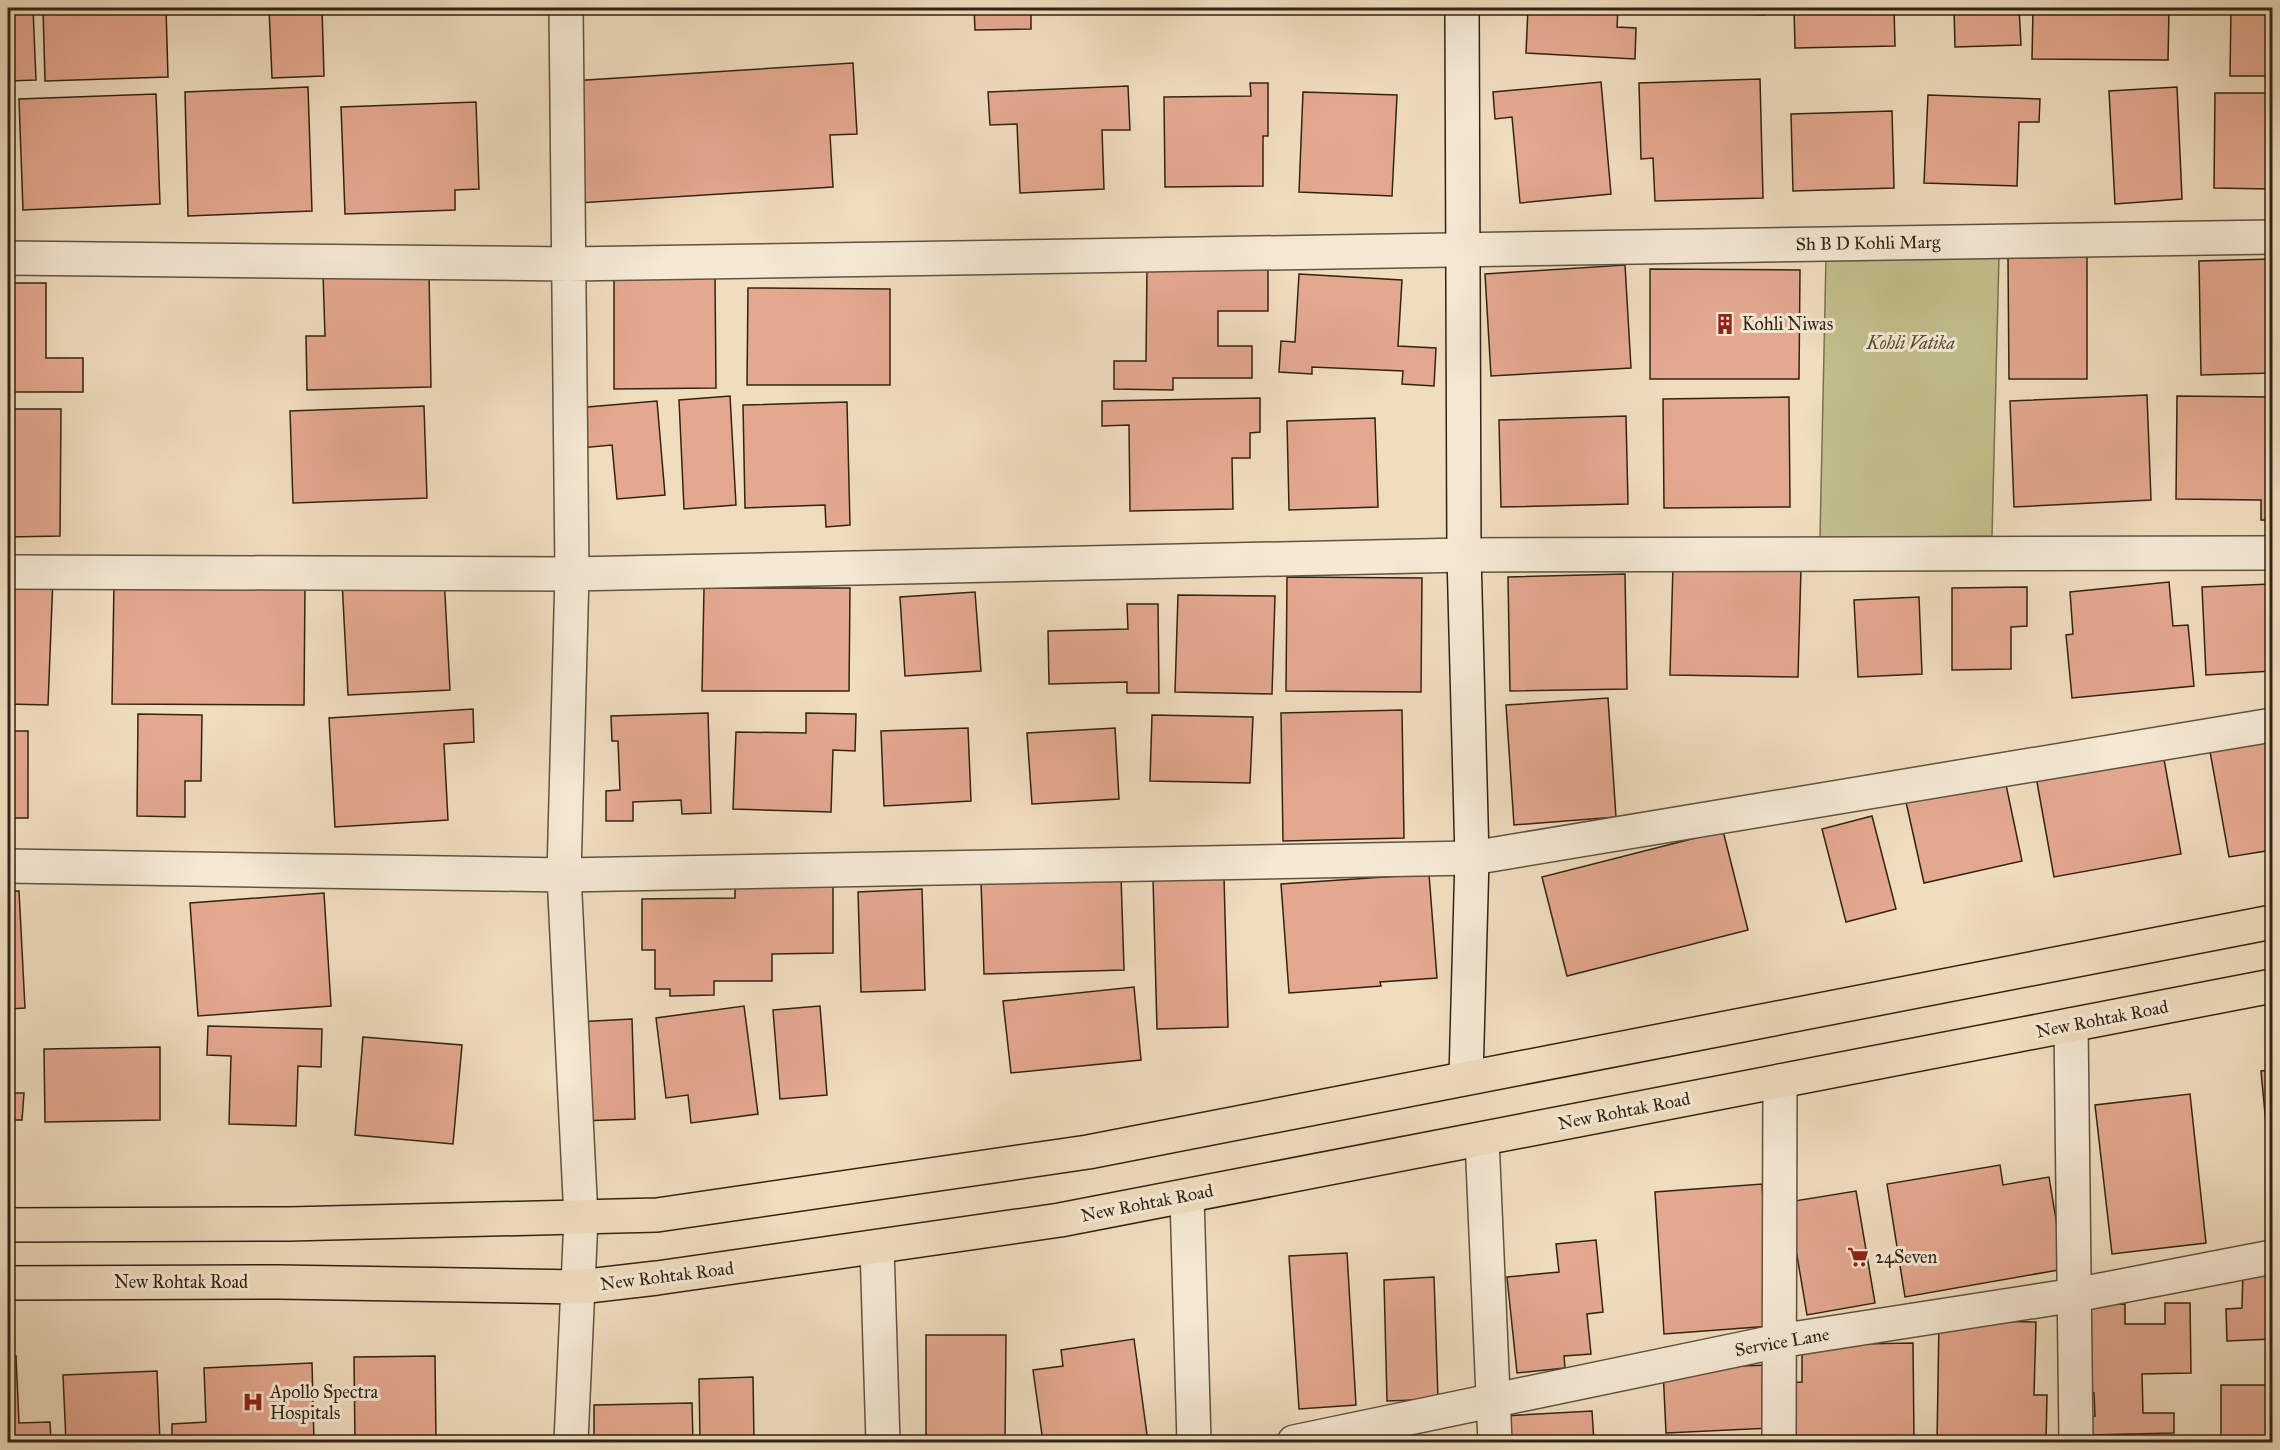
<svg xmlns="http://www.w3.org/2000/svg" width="2280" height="1450" font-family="'IM FELL Great Primer',serif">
  <rect width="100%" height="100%" fill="#f0ddbe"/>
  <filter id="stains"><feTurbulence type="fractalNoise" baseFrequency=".00333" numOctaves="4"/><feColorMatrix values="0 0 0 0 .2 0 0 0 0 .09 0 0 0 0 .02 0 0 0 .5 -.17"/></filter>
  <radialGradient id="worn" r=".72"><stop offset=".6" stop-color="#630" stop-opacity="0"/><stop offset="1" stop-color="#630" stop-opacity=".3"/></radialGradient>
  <!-- green -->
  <path fill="#c1bf8c" stroke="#7a7150" stroke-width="1.5" d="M1999 256 1992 536 1820 538 1826 257Z"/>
  <!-- building -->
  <path fill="#e4a88f" stroke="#322315" stroke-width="1.5" d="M8 8H33L36 80 8 81Z
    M43 8H166L168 77 45 81Z
    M269 8H322L324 76 272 78Z
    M974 8H1031V29L975 30Z
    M1528 8H1618L1617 27 1636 28 1635 59 1526 53Z
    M1712 8H1765V15L1712 13Z
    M1794 8H1894L1895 46 1795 48Z
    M1954 8H2019L2021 45 1955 47Z
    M2033 8H2169L2168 60 2032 59Z
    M2231 8H2272V76H2230Z
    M853 63 857 134 830 135 833 187 578 203 571 81Z
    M1760 79 1763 198 1655 201 1653 158 1641 159 1639 83Z
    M1601 82 1611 194 1520 203 1512 117 1495 119 1493 92Z
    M1250 83H1268V136H1263V186L1165 187 1164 97 1251 96Z
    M1128 86 1130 130H1102L1104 189 1020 193 1017 124 990 125 988 92Z
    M308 87 312 211 188 216 185 92Z
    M2177 87 2182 199 2115 204 2109 91Z
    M1303 92 1397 95 1392 196 1299 192Z
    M2215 93H2272V189L2214 188Z
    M156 94 160 204 23 210 19 99Z
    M1928 95 2040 99 2039 122H2019L2017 186 1924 183Z
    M476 102 479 189 455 190V210L345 214 341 107Z
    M1892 111 1894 188 1793 191 1791 114Z
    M2087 257V379H2009L2008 258Z
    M2272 259V373L2201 375 2199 261Z
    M1625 265 1631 368 1491 376 1485 274Z
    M1147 266 1268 267V311H1218V346H1252V378H1173V390L1114 389V361H1146Z
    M1650 269 1800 270 1799 379H1650Z
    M429 271 431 387 307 390 306 336H325L323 274Z
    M1299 274 1402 280 1398 346 1436 348 1434 386 1402 384 1403 371 1312 367V374L1279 372 1281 341 1295 342Z
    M715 277 716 388 614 389V278Z
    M8 283H46V358H83V392H8Z
    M748 288 890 289V385H747Z
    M2147 395 2151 500 2014 507 2010 401Z
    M730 396 736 505 684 509 679 400Z
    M2177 396 2272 397V520H2261V500L2176 499Z
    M1789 397 1790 507 1664 508 1663 399Z
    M1260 398V432L1250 433V458H1232L1233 509 1130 511 1129 425 1102 426V401Z
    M657 401 665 495 617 499 612 445 580 448 576 408Z
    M847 402 850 525 826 527 825 505 745 508 743 405Z
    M424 406 427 498 293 503 290 411Z
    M8 409H61L60 536 8 537Z
    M1626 416 1628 504 1501 507 1499 420Z
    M1375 418 1378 507 1289 510 1287 421Z
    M1673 564 1801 568 1798 677 1670 675Z
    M1625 574 1627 689 1510 691 1508 577Z
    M8 575 53 577 48 705 8 704Z
    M444 576 450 690 348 695 342 581Z
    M1287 577 1422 578 1421 692 1286 691Z
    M2169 582 2173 626 2188 625 2194 686 2072 698 2066 635 2073 634 2070 592Z
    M114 583 305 584 304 705 112 704Z
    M2270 584 2272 671 2206 675 2202 587Z
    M2027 587V626L2011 627V669L1952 670V588Z
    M704 588H850L849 691H702Z
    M975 592 981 671 905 676 900 597Z
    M1178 595 1275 596 1272 694 1175 692Z
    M1919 597 1922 674 1858 677 1854 600Z
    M1127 604H1158L1159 693H1127V682L1049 684 1048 631 1128 629Z
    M1608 698 1616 817 1514 825 1506 705Z
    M473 709 474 742 444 744 448 820 335 827 329 718Z
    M1402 710 1404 838 1283 841 1281 713Z
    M708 713 711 813 682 814 681 800 633 802V821H606V791L620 790 618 741H612L611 716Z
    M806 713 856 714 855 751 833 750 831 812 733 809 736 732 806 733Z
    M138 714 202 715 201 781H185V817L137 816Z
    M1152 715 1253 717 1250 783 1150 781Z
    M968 728 971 801 884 806 881 731Z
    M1115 728 1119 799 1032 804 1027 733Z
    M8 731H28V818H8Z
    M2272 733V850L2229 857 2209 746Z
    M2162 748 2181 854 2054 877 2035 771Z
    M2005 780 2022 861 1924 883 1906 802Z
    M1872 816 1896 909 1846 922 1822 829Z
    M1723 831 1748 930 1567 976 1542 877Z
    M1429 874 1437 978 1380 982 1381 986 1289 993 1281 884Z
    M833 875V953L772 954V981H714V995L670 996V989H655V950H642V899L735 898V876Z
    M1121 876 1124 970 984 974 981 881Z
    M1224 877 1228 1027 1157 1029 1153 879Z
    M922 889 925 990 861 992 858 892Z
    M8 891H19L25 1008 8 1009Z
    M324 893 331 1006 198 1016 190 903Z
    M1134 987 1141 1060 1011 1073 1003 1001Z
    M744 1006 758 1114 691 1123 688 1095 666 1098 656 1018Z
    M820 1006 827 1095 780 1099 773 1010Z
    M632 1019 635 1119 580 1121 576 1022Z
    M208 1026 322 1029 321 1067 298 1066 296 1126 229 1124 231 1056 207 1055Z
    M363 1037 462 1045 453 1144 355 1135Z
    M160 1047V1120L45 1122 44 1049Z
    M2272 1070V1189L2261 1071Z
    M8 1093H24L22 1120H8Z
    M2190 1094 2206 1243 2112 1254 2095 1105Z
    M2000 1165 2003 1185 2049 1177 2064 1269 1905 1297 1887 1184Z
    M1762 1184 1771 1326 1664 1334 1655 1192Z
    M1856 1191 1875 1303 1807 1315 1788 1202Z
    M1596 1240 1603 1312 1587 1314 1591 1354 1564 1356 1565 1368 1517 1373 1507 1277 1559 1272 1556 1244Z
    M1347 1253 1356 1405 1299 1409 1289 1256Z
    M2272 1266V1339L2227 1341 2226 1309 2242 1308 2243 1269Z
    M1434 1277 1438 1399 1387 1401 1384 1280Z
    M2165 1303H2190L2191 1373 2142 1374 2143 1413H2174V1433L2088 1435V1417L2095 1416 2094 1393 2088 1394 2087 1305 2125 1304V1324H2165Z
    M1939 1320 2036 1322 2034 1395H2047L2046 1442H1937Z
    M926 1335H1006L1005 1442H926Z
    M1134 1339 1148 1442H1043L1033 1370 1063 1366 1061 1350Z
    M1913 1343 1914 1442H1807V1440H1788L1787 1383 1802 1382V1345Z
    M8 1356H16L19 1423 50 1422 51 1441 8 1442Z
    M435 1356 436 1442H355L354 1357Z
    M312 1363 314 1442H172V1424L206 1422 204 1368Z
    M1768 1365 1771 1428 1666 1433 1663 1369Z
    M157 1371 160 1442H66L63 1375Z
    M753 1377 754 1442H700L699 1379Z
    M2221 1385H2272V1442H2221Z
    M692 1403 693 1442H594V1405Z
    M1592 1411 1594 1442H1505L1503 1416Z
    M1444 1439V1442H1371V1440Z"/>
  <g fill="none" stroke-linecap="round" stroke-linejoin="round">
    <defs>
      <path id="street" d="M566 8 572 574 564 875 581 1218 571 1442
        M8 258 569 264 2272 237
        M8 572 572 574 1464 555 2272 553
        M8 866 564 875 1472 858 2272 725
        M2071 1025 2076 1442
        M1482 1139 1495 1442
        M1187 1196 1194 1442
        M877 1247 883 1442
        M1294 1442 1779 1341 2075 1295 2272 1257
        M1779 1442 1780 1081"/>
      <path id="secondary" d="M1462 8 1464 555 1472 858 1466 1078"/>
      <path id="primary" d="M8 1225 289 1224 657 1215 1088 1152 2272 922
        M8 1283 278 1282 579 1287 657 1278 1060 1220 2272 986"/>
    </defs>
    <!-- street casing -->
    <use href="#street" stroke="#62523f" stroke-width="36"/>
    <!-- secondary casing -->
    <use href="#secondary" stroke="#322315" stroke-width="36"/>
    <!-- primary casing -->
    <use href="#primary" stroke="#322315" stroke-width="36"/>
    <!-- street -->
    <use href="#street" stroke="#f5e9d5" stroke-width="33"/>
    <!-- secondary -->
    <use href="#secondary" stroke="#f5e9d5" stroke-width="33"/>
    <!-- primary -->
    <use href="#primary" stroke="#f0ddbe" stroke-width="33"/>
  </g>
  <!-- icons -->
  <defs>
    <symbol id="building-bare" viewBox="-9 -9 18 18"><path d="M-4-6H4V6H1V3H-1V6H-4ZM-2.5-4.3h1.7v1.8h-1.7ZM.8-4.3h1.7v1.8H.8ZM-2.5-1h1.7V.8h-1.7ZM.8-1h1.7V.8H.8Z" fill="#8f2418" stroke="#f5e9d5" stroke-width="2.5" paint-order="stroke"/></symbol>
    <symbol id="supermarket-bare" viewBox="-9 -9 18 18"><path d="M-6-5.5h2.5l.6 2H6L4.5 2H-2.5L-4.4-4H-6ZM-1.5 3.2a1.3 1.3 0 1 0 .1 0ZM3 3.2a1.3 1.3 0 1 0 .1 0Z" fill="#8f2418" stroke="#f5e9d5" stroke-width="2.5" paint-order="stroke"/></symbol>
    <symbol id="hospital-bare" viewBox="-9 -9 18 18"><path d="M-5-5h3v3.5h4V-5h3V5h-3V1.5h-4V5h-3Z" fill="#8f2418" stroke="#f5e9d5" stroke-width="2.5" paint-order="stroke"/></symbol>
  </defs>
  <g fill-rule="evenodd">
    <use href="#building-bare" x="1710" y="309" width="30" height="30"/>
    <use href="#supermarket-bare" x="1843" y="1242" width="30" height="30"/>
    <use href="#hospital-bare" x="238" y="1387" width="30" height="30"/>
  </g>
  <g text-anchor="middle" stroke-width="6" stroke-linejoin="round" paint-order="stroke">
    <!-- street labels -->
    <g font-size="18" fill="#322315" stroke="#f5e9d5">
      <text transform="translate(1868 243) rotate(-1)" y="6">Sh B D Kohli Marg</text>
      <text transform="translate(2102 1019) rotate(-11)" y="6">New Rohtak Road</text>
      <text transform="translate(1624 1111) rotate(-11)" y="6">New Rohtak Road</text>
      <text transform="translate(1147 1203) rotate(-11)" y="6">New Rohtak Road</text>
      <text transform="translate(667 1276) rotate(-7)" y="6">New Rohtak Road</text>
      <text x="181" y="1288">New Rohtak Road</text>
      <text transform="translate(1782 1342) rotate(-10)" y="6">Service Lane</text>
    </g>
    <!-- poi labels -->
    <g font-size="18" fill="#322315" stroke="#f5e9d5" text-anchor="start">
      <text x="1742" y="330">Kohli Niwas</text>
      <text x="1875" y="1263">24Seven</text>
      <text x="270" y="1398">Apollo Spectra<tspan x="270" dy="21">Hospitals</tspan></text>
    </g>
    <!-- park labels -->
    <g font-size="18" font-style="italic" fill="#564a33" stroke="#f5e9d5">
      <text x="1911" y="349">Kohli Vatika</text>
    </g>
  </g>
  <!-- margin -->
  <rect width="2280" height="1450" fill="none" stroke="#f0ddbe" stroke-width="30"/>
  <rect x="9" y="9" width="2262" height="1432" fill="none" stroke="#322315" stroke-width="3"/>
  <rect x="15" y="15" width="2250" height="1420" fill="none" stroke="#322315" stroke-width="1.5"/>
  <rect width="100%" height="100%" filter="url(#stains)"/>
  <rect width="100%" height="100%" fill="url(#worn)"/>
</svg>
